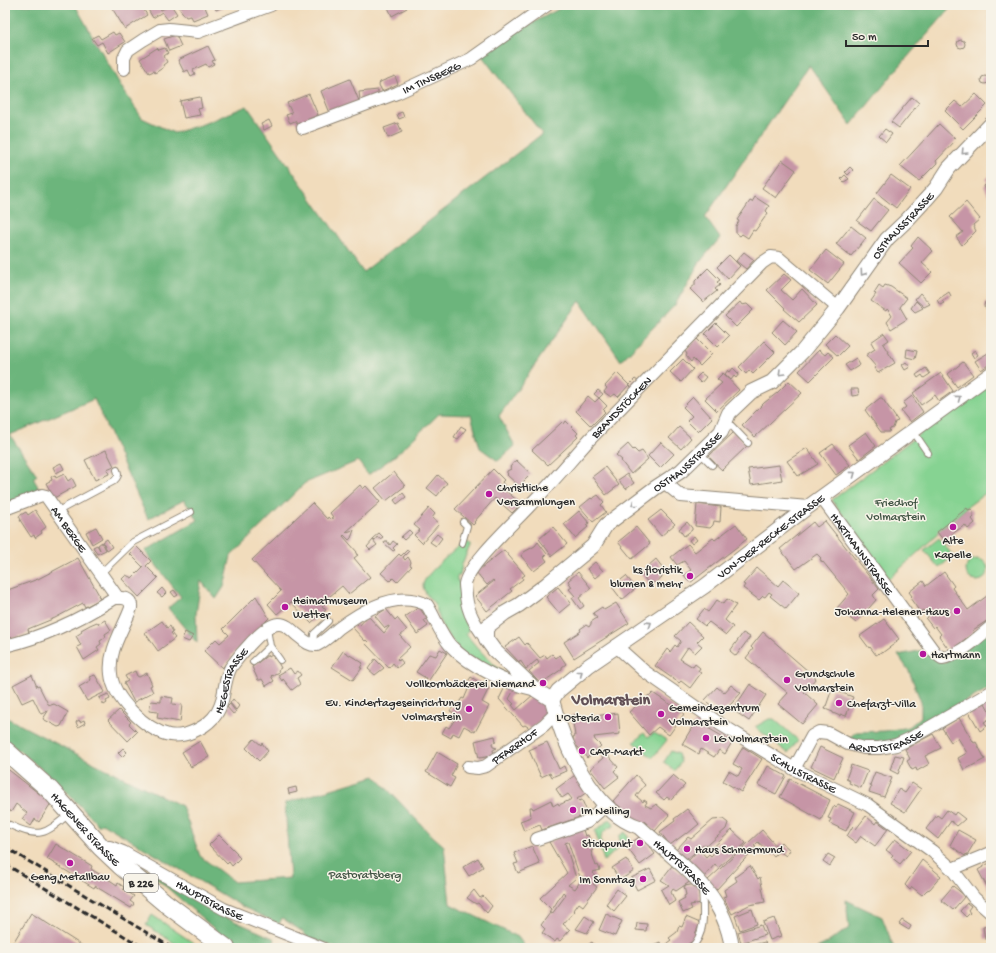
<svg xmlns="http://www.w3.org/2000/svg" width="996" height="953" font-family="'Gochi Hand',sans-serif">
  <rect width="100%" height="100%" fill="#f7f3e8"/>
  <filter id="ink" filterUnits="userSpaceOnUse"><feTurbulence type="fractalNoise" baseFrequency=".025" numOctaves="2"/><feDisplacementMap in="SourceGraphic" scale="8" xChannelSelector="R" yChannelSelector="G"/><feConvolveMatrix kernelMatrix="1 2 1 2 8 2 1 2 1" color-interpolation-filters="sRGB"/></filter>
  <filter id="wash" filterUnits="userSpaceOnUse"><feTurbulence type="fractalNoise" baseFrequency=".012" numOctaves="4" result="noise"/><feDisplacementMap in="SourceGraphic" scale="16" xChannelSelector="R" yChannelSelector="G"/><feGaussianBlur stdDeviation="0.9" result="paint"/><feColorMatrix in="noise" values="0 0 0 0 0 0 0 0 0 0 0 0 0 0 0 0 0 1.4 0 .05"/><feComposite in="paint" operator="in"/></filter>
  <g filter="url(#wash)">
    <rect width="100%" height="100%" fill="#f1dcbc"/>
    <!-- green -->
    <path fill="#86d392" stroke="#587f5e" d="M991 380V489L967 507 889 579 832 500Z
      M939 538 953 556 939 568 924 550Z
      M467 542 470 544V546L462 564 460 576H457V581H459L462 605 469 629 466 634C481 653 496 668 516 682L461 652 443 629 434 603C430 600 423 591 423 585 424 575 451 553 460 546 464 543 463 545 467 542Z
      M966 570a11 11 0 1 1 22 0a11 11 0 1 1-22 0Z
      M769 719H774L798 740 788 753 755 727Z
      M644 733 648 737 654 733 667 740 653 757H651L634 742Z
      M671 751 678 754 681 762 674 771 664 762Z
      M610 819 613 822 614 826C600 830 595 844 610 851L613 850 620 842 619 836 625 832 629 839 604 861 595 831Z
      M152 915 201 948H182L146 925Z"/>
    <!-- forest -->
    <path fill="#6cb57c" stroke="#4c7054" d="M5 5H75L122 88 142 118 174 133 203 124 247 106 363 272 542 134 479 52 566 5H953L898 68 851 125 809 65 705 217 720 238 699 263 675 305 621 361 580 301 499 416 515 446 498 461 480 448 471 415 439 414 396 455 368 475 358 461 305 483 231 556 224 587 216 599 201 581 196 614 197 643 168 608 181 597 145 551 198 520 184 500 148 519 94 399 10 435 37 475 33 478 40 490 5 507Z
      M991 631V687L914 731 890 742 866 743 848 739 856 732 885 731 909 727 921 717V702L909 671 898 655 929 649 943 663Z
      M5 717 96 764 182 806 200 856 234 882 290 878 285 803 375 776 428 832 444 846 450 904 518 937 526 948H337L307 937 303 932 282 918 279 924 243 907 102 823 99 826C70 794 39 765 5 740Z
      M135 864 140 866 221 915 275 939 272 948H236L154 876Z
      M846 900 882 917 894 948H817L827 943 849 928Z"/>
    <g id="blocks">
      <!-- building -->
      <path fill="#c695a6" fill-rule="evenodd" d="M116 5H141L147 15 125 29 112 8Z
        M148 5H158L161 10 171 5 177 14 168 20 162 12 153 18 146 6Z
        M186 5H204L208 14 193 20 191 16 186 17 179 8Z
        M214 5H228L216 10Z
        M387 5H405L407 8 392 16Z
        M113 32 115 35 119 33 125 42 108 53 102 42 97 45 92 38 98 35 101 39Z
        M176 35 181 46 169 51 164 39Z
        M957 44a4 4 0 1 1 8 0a4 4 0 1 1-8 0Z
        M208 46 215 60 212 61 214 64 208 67 206 64 193 70 195 74 191 76 188 70 184 72 178 60Z
        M157 48 159 50 165 48 168 53 164 56 167 62 163 65 164 67 155 73 154 71 149 73 140 59Z
        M395 76 398 84 382 91 379 85 380 82Z
        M981 80a4 4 0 1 1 8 0a4 4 0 1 1-8 0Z
        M350 79 359 101 330 113 321 91Z
        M378 90V97L360 100 359 92Z
        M309 94 318 115 297 124 295 121 290 123 286 115 292 113 287 103Z
        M976 94 987 105 963 129 945 111 955 101 962 107Z
        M200 97 202 108 198 109 200 115 184 118 180 101Z
        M912 97 919 103 899 128 891 122Z
        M402 112 404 117 399 119 397 114Z
        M269 120 272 126 264 130 261 124Z
        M398 123 402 132 388 138 384 128Z
        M939 124 956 140 936 161 937 163 919 181 900 166Z
        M885 129 892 134 886 142 879 136Z
        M782 160 796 170 776 198 762 188Z
        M850 167 853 170 848 175 845 172Z
        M845 175 849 179 844 182 841 179Z
        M891 175 910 189 896 208 877 193Z
        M991 175V196H989L984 186 988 182 986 179Z
        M755 197 769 206 766 211 768 213 755 231 753 230 748 238 742 234 740 236 736 233V226L739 221 737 220 750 201 752 202Z
        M874 199 888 210 871 231 857 221Z
        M966 202 980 219 973 225 976 231 962 245 956 237 963 232 950 217Z
        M851 226 866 238 851 256 836 244Z
        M918 237 933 251 922 263 932 272 921 283 899 263 913 248 911 246Z
        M826 250 844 264 828 284 810 270Z
        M744 252 754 260 746 269 736 261Z
        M729 255 740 266 728 279 717 267Z
        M708 268 720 280 717 282 720 285 715 289 717 291 703 302 690 289 695 285V281Z
        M784 274 791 280 781 290 792 300 802 289 817 305 799 322 784 309 785 308 767 290Z
        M879 285 883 288 885 285 891 287 907 298 900 307 907 319 891 329 887 322 892 316 889 311 887 309 886 311 871 301 876 294 874 293Z
        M949 292 951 296 942 301 944 303 940 305 937 300Z
        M920 293 930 304 924 307 915 299Z
        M916 301 923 308 915 312 911 308Z
        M740 302 742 305 747 304 753 310 736 327 725 316Z
        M985 302H988L991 305 989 308H985L984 306Z
        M783 320 797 332 785 345 772 332Z
        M716 323 729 336 718 347 705 334Z
        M884 333 889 340 883 344 895 363 878 373 874 368 876 367 866 355 875 349 871 342Z
        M835 334 848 346 838 356 825 344Z
        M697 339 712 354 700 366 693 359 691 362 686 356 687 354 685 351Z
        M764 341 775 352 753 374 749 370 746 374 739 367Z
        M907 349 917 351 915 359 906 357Z
        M819 350 825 355 828 352 834 357 810 381 799 371Z
        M975 350 978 355 974 358 971 353Z
        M988 353 991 358V363L981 370 975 361Z
        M856 358 860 365 850 371 845 365Z
        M683 359 693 369 681 382 670 372Z
        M906 362 910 367 905 370 902 365Z
        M963 362 973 375 957 387 948 374Z
        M733 368 739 374 736 378 734 376 731 380 725 374 728 370 730 372Z
        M926 368 930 374 924 378 922 375 918 378 916 375Z
        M617 373 629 385 635 379 638 381 632 388 629 385 618 397 615 394 611 397 604 392 607 388 605 386Z
        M701 373 706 377 701 383 696 378Z
        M723 373 739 390 717 411 705 399 722 383 717 379Z
        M941 373 953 391 939 401 935 395 921 405 913 393Z
        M789 381 802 393 755 437 742 425 764 403 777 393Z
        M851 389H858L859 395 852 396Z
        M598 390 603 394 599 398 594 394Z
        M588 396 595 402 599 398 607 406 603 410 605 412 591 426 576 411Z
        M912 396 923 412 910 422 901 411 906 407 903 403Z
        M693 397 712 418 698 432 687 421 692 416 683 407Z
        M880 398H882L898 421 895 422 893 428 890 429 889 432H881L865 410Z
        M566 421 578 433 576 435 578 437 548 465 532 450 562 422 564 424Z
        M461 426 466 429 458 439 454 437Z
        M679 427 691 438 681 449 669 438Z
        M734 432 748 445 722 470 708 457Z
        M866 432 876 446 859 459 848 445Z
        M661 442 674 454 660 468 648 456Z
        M628 444 633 450 634 449 638 453 642 451 648 459 631 474 621 461 622 460 616 455Z
        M833 444 850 465 836 475 820 453Z
        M807 448 818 464 798 476 787 461Z
        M106 450 114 466 107 469 109 474 95 480 85 460Z
        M516 460 531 474 519 486 507 475 508 474 507 473V471L511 469 510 467Z
        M61 463 64 469 56 473 53 467Z
        M779 465 782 480 751 485 748 469Z
        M605 467 619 485 606 495 592 477Z
        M493 469 504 480 502 482 504 485V489L521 504 512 513 495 498 474 522 475 523 473 525 455 509Z
        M394 472 405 486 386 501 375 488Z
        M64 474 68 481 72 478 76 486 54 498 46 483 52 480 51 477 55 475 56 478Z
        M627 474 634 483 626 489 618 480Z
        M438 475 447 483 437 496 427 488Z
        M360 485 363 489 366 486 380 502 346 532 354 530 351 538 349 540 344 535 343 536 357 552 356 554 358 555 354 558 370 577 349 594 342 586 323 602 324 604 322 606 326 610 311 623 291 602 277 614 268 604 281 591 252 560 312 503 327 519 328 517 330 519 332 517 333 519V517L330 513Z
        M403 493 406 497 397 504 394 500Z
        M598 495 604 502 601 505 606 512 593 522 580 507 591 498 592 499Z
        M697 504 721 507 720 522 714 521 713 525 710 528 695 526Z
        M429 508 435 514 432 518 439 524 422 543 414 535 420 530 414 525Z
        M967 508 968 510 971 509 973 512V516L974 517 972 519 975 523 968 529 965 525 952 534 957 540 950 546 945 540 944 541 937 532Z
        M35 510 46 527 41 531 42 533 35 538 34 535 31 537 20 520H21L19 516 26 512 28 515Z
        M661 510 675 524 661 536 648 520Z
        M579 511 589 523 586 525 588 527 575 538 564 524Z
        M825 521 879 589 873 595 876 600 856 623 837 608 849 594 823 562 822 563 820 559 821 558 817 554 796 569 780 549 813 522 817 527Z
        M687 522 692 528V530L684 536 679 529Z
        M736 524 747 539 690 583 684 575 691 570 684 561 677 565 671 557 688 544 695 552 713 538 715 540Z
        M96 527 102 538 92 544 86 532Z
        M553 527 567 544 552 556 539 539Z
        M636 527 650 544 632 559 618 542Z
        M409 530 412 533 404 540 401 537Z
        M379 533 383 537 380 539 377 537 375 540 373 538Z
        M437 534 442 538 436 546 430 542Z
        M694 536 697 540 692 544 689 540Z
        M107 539 112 547 107 550 103 542Z
        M373 540 377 545 370 550 367 547Z
        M385 541H387L390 545 393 541 397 544 393 548 395 550 393 551 384 543Z
        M102 542 106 550 97 554 93 547 97 545 100 550 98 545Z
        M538 542 547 554 544 557 547 561 534 571 521 556 524 552 535 546Z
        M137 547 151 561 146 566 158 578 139 597 122 579 126 575 132 578 143 567 130 554Z
        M407 550 409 551 403 557 405 560 408 557 411 562 410 565 412 566 397 582 393 578 390 581 381 573 399 554 401 556Z
        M504 550 525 575 522 577 523 579 510 589 512 591 487 611 475 596 494 581 493 580 487 585 476 572Z
        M78 558 99 595H98L100 599 85 607 83 603 55 618 28 629 29 633 5 641V591L38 579Z
        M656 559 666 572 661 575 662 577 655 583 654 582 650 585 640 573Z
        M595 562 603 571 595 578 587 569Z
        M757 568 778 586 783 580 799 593 786 609 770 596 772 594 769 592 765 597 763 596 759 600 743 588 745 585 743 584Z
        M578 572 591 588 579 598 584 606 580 609 572 598 575 596 569 589 572 587 568 581Z
        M944 572 954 586 952 588 968 610 991 593V618L973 630 974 632 950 651 939 636 941 634 935 626 933 628 926 619 928 617 923 610 920 612 910 598 912 596 909 592 923 581 926 586Z
        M626 576 636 588 622 600 612 587Z
        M558 587 571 603 559 613 546 597Z
        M162 588 166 593 162 597 157 593Z
        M174 590 178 595 175 597 171 592Z
        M256 596 269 618 231 656 232 657 222 668 204 651 216 639 220 643 229 635 223 629Z
        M727 599 736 605 725 620 733 627 726 635 709 622 705 626 696 619 704 609 708 612 717 600 723 604Z
        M616 603 629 623 574 658 564 642 581 631 580 629 586 625 589 627 591 624V622L597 618 593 613 602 607 604 610Z
        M419 607 427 619 424 620 428 626 417 634 405 617Z
        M386 609 395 620 397 618 407 630 400 636 410 647 397 659 399 661 400 659 403 663 397 668 393 663 389 668 366 644 368 642 366 640 365 641 352 627 356 623 359 626 368 616 384 633 389 627V626L385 628 375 616Z
        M884 619 899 639 896 641 897 642 882 653 881 652 876 655 870 647 869 648 860 636Z
        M105 620 111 630 105 634 106 637 100 641 101 644 97 647 99 650 84 660 77 647 81 645 76 636 82 632 81 630 90 625 97 622 98 624Z
        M162 621 167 628 170 626 173 632 171 633 175 638 158 651 145 633Z
        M688 622 703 636 697 642 702 646 695 653 688 647 680 659 693 667 695 664 700 668 698 671 701 673 690 688 681 681 679 683 655 666 667 649 670 652 675 645 677 647 681 641 675 636Z
        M185 632 193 636 189 642 182 639Z
        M763 632 816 678 804 692 818 705 802 724 778 704 788 693 746 658 753 649 751 647Z
        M743 633 750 637 736 656 730 651Z
        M519 637 525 645 527 643 540 658 545 655 547 658 552 654 556 658 560 655 566 664 562 667V669L540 684 529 671 539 663 537 660 526 669 520 660 519 662 505 647Z
        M440 649 447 653 429 680 416 672 429 654 436 656Z
        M343 651 363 663 360 668H362L353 680 332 667Z
        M268 655 269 657 272 655 274 658 275 657 281 668 278 670 279 672 273 676 272 675 271 676 274 681 266 686 262 679 260 680H258L252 667Z
        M375 659 384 668 375 675 368 669Z
        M290 668 294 674 298 671 301 675 297 678 300 684 292 690 283 679 282 681 278 675Z
        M135 671 137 676 139 677 147 673 152 685 150 686 153 692 134 702 124 683 128 681 125 676Z
        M32 675 37 687 39 686 48 704 51 705 54 704 68 712 61 726 58 727 43 719 48 711 41 714 33 698 22 703 13 685Z
        M95 675 105 692 87 701 79 687 91 680 89 677Z
        M471 677 489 688 482 702 489 706 475 732 464 726 459 736 453 733 451 738 442 733 446 726 449 728 458 715 450 711 453 706 456 707 462 698 464 699 470 685 467 683Z
        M750 684 766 695 749 721 733 710Z
        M506 685 515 688 509 699 514 704 512 705 516 710 534 694 550 708V711L531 729 525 725 523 726 499 699Z
        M731 685 741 693 721 715 705 700 717 687 724 693Z
        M832 689 853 697 846 716 840 714V716L833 713V712L825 709Z
        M653 693 684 714 669 735 658 727 649 735 629 712 649 695 650 696Z
        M108 694 110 699 106 701 107 703 104 705 99 698Z
        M161 696 173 698 172 704 182 705 180 722 157 718 158 712 149 711 151 701 161 702Z
        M233 699 239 706 236 710 230 703Z
        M985 703 991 714V718L984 722 987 726 980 731 969 712Z
        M230 704 236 712 233 714 227 707Z
        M119 710 131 722 129 724 137 732 128 741 108 720Z
        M618 713 620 734 594 737 595 740 601 746 587 758 578 747 574 746 573 737 575 736 573 723 570 719 572 715H577L578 718Z
        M959 718 974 743 976 742 985 759 964 770 958 758 967 753 958 738 951 742 942 728Z
        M79 720 80 722 84 720 85 723 78 727 76 722Z
        M696 721 732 742 725 754 719 750 714 757 701 749 699 754 682 744Z
        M933 734 941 748 925 756 929 764 917 771 916 768 912 770 907 761 910 759 905 749Z
        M495 736 496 742 492 743 493 747 497 748 493 750 494 756 479 758 475 741Z
        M254 739 261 745 262 743 268 751 259 761 246 748Z
        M200 741 209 757 191 767 182 752Z
        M547 742 559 769 564 766 566 771 552 777 550 773 541 777 529 750Z
        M743 747 762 759 741 792 723 781 729 771 738 776 742 769 733 764Z
        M820 747 843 758 834 778 811 767Z
        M123 748 127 752 122 757 118 753Z
        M437 752 457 764 451 776 455 778 450 787 426 772Z
        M606 753 618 767 614 771 619 777 605 788 590 769 603 758 602 756Z
        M895 755 904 757 898 774 890 770Z
        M851 765 868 771 861 788 849 783 850 781 846 779Z
        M768 766 786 776 776 794 758 785Z
        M5 767 51 803 39 822 35 819 31 826 22 819 27 813 16 804 11 812 5 808Z
        M875 772 892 778 884 797 869 792 872 786 870 785Z
        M578 773 590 790 577 799 579 801 582 800 588 814 542 830 540 825 524 831 520 821 531 817 530 807H532L533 809 551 800 553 806 558 803 559 805 572 799 568 794 562 798 556 789Z
        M636 775 645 785 636 796 643 802 644 800 647 802 645 805 651 808 656 804 669 815 655 831 631 816 613 801Z
        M673 775 685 785 671 800 667 797 664 800 656 793Z
        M790 779 830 800 821 820 780 797Z
        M912 783 921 789 905 812 890 803 899 789 905 793Z
        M296 787 297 792 289 794 288 789Z
        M838 804 855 812 846 831 829 823 831 819 828 818 834 806 836 808Z
        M687 809 699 824 687 834 686 833 670 845 660 832 675 821 674 819Z
        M947 810 954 815 956 812 965 819 957 826 951 821 938 839 926 829 937 815 941 818Z
        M866 816 875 824 877 821 888 829 875 846 861 836 856 843 847 836 853 826 856 829Z
        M723 819 728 823 726 829 709 844 702 846 685 861 675 851 688 837 691 839 713 820Z
        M582 827 585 836 588 835 593 850 591 851 596 866 598 865 600 870 593 872 596 881 593 884 597 887 583 906 579 903 574 910 575 911 563 924 570 930 560 941 557 939 555 942 542 933 545 929 541 925 550 913 552 914 566 895 563 892 550 913 549 912 551 909 540 898 567 873 549 842 562 835ZM568 842 580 877 582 876V879L575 889 568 885 576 878 565 843Z
        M732 830 746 843 718 868 715 864 704 877 688 861 699 849 706 857 709 854 711 856 714 853 710 850Z
        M762 830 777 847 781 842 790 850 786 856 779 851 774 856 758 842 754 846 756 847 716 890 707 881Z
        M958 830 976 840 967 855 966 854 965 856 950 845Z
        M219 835 237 853 236 854 240 858 232 866 229 862 227 864 209 845Z
        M641 836 655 854 640 865 626 846Z
        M895 839 911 851 900 864 891 857 893 855 886 850Z
        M56 844 92 866 91 869 101 875 102 874 109 878 108 879 117 885 118 883 124 887 123 889 134 896 130 901 134 904 131 908 95 886 94 888 47 859Z
        M532 846 540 864 518 873 514 864 518 863 514 853Z
        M828 854 835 858 830 866 823 861Z
        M478 858 483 867 469 876 463 867Z
        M626 859 634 871 620 880 612 868Z
        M922 860 941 876 930 889 927 890 922 895 912 887 910 890 905 885Z
        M991 862V892H990L978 870Z
        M672 866 691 881 676 891 673 889 671 892 675 901 669 905 661 890 669 885 661 880Z
        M750 866 758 879 760 877 765 902 749 905 732 914 723 897 726 896 724 890 737 881 735 877Z
        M650 869 656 880 637 890 631 878Z
        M697 884 701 903 690 905 692 909 683 913 678 902 685 898 684 896 686 895 684 886Z
        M953 886 965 896 953 910 941 900Z
        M617 889 626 896 614 911 606 904Z
        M474 890 480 898 483 896 492 906 487 913 478 903 476 904 467 898Z
        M967 903 971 906 968 910 970 913 966 917 960 911Z
        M752 909 757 924 740 930 735 916Z
        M31 913 86 948H10Z
        M606 914 622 921 615 936 599 930Z
        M585 916 594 922 587 933 576 929Z
        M686 917 700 923 695 934 698 937 683 948H671L667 943 671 940 669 938 677 932 679 926 682 927Z
        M774 918 781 936 770 940 763 922Z
        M902 920 911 926 909 930 899 924Z
        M637 923 647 924 646 931 636 930Z
        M761 925 765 935 741 943 738 932Z
        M991 926V938L985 939 983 927Z
        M592 942 596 948H583Z
        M660 942 663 948H646Z
        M765 942 767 948H744L743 947Z"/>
    </g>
  </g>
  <g filter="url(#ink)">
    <use href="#blocks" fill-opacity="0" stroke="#8e8474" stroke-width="1"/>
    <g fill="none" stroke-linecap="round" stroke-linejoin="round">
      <defs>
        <path id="service" d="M726 420 748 443
          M913 431 928 453
          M700 453 712 465
          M58 511 114 481C118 477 119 475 117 470
          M462 543 467 526 463 522
          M101 573 133 542 191 512
          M313 645 314 634 328 621
          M270 646 280 660
          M253 662 270 646 267 629
          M10 825C40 839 45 834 69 814
          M691 948C707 933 703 909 702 889"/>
        <g id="minor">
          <path d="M124 69V58L128 50 143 40 160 30 169 29 198 32 271 5"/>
          <path id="s1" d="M303 128 397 93 471 59 547 5"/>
          <path d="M664 482 681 496 808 507"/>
          <path id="s2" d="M821 497 935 653 942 658C961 655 977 638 991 627"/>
          <path id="s3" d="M5 509 42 495 46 496 118 598"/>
          <path id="s4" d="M486 639C476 625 468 614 466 596 466 592 465 588 465 584 468 564 517 520 532 503 552 483 570 461 589 440 646 381 704 322 762 263L771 257 779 258 838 308"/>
          <path id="s5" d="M5 646C43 637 81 619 114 598 123 597 132 598 131 608 123 630 108 650 111 674 113 698 146 730 169 735 184 738 203 729 213 718 226 705 222 683 231 667 239 656 264 625 278 624 285 623 291 629 296 634 303 639 308 646 317 645 325 641 332 634 339 628 363 610 398 589 427 605 435 618 440 633 450 645 470 667 508 684 536 690"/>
          <path id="s6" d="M616 646 644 671 720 724 794 769 868 805 932 851 952 869 991 853"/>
          <path id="s7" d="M468 767 478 768 486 766 544 725 556 713"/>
          <path id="s8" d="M794 769 812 736 819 732 828 733 848 744 864 748H879L896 745 911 738 991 692"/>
          <path d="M537 839 587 822 606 805"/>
          <path id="s9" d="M101 847H110L123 852 224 909 322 948"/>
          <path d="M952 869 974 898 991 913"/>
        </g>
        <g id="tertiary">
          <path id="s10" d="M552 700 536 690 494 650 486 639V631L487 627 505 613 519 605 547 584 593 546 606 525 655 488 681 471 721 432 729 413 751 392 772 382 802 352 838 308 887 239 907 220 929 196 936 188 949 168 991 124"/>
          <path id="s11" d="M552 700 558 691 588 666 705 586 808 507 991 374"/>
          <path id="s12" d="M552 700C563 744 593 812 639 827 678 863 724 890 732 948"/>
        </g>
        <g id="primary">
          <path id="s13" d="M5 750 50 790 101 847 120 865 164 902 226 948"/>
        </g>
      </defs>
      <!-- service casing -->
      <use href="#service" stroke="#8e8474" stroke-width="8"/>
      <!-- minor casing -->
      <use href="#minor" stroke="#8e8474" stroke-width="14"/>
      <!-- tertiary casing -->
      <use href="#tertiary" stroke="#8e8474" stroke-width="16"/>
      <!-- primary casing -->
      <use href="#primary" stroke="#8e8474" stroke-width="20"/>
      <!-- service -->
      <use href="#service" stroke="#fff" stroke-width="6"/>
      <!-- minor -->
      <use href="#minor" stroke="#fff" stroke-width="12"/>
      <!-- tertiary -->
      <use href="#tertiary" stroke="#fff" stroke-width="14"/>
      <!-- primary -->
      <use href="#primary" stroke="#fff" stroke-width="18"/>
      <!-- rail -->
      <path stroke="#2b2b2b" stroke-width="3" stroke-dasharray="6 3" stroke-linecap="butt" d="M5 847 172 948
        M5 864 144 948"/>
    </g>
    <!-- one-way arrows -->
    <defs><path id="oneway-chevron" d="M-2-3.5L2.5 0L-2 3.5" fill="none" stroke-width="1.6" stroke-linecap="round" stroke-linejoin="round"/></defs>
    <g stroke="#a0a0a0">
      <use href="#oneway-chevron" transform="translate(964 152) rotate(134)"/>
      <use href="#oneway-chevron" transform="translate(863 273) rotate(125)"/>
      <use href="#oneway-chevron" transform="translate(781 373) rotate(135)"/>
      <use href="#oneway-chevron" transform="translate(958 398) rotate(-36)"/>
      <use href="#oneway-chevron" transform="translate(853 474) rotate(-36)"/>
      <use href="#oneway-chevron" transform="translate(634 504) rotate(142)"/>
      <use href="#oneway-chevron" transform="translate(649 624) rotate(-33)"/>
      <use href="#oneway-chevron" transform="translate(580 673) rotate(-39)"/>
    </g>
  </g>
  <!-- markers -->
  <g fill="#b5179e" stroke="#f7f3e8" stroke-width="1.5">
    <circle cx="489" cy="494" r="4"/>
    <circle cx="953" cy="527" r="4"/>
    <circle cx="690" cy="576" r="4"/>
    <circle cx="285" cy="607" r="4"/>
    <circle cx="957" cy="611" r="4"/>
    <circle cx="923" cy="654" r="4"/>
    <circle cx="787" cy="680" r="4"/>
    <circle cx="543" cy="683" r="4"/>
    <circle cx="839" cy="703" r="4"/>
    <circle cx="469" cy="709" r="4"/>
    <circle cx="661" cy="714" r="4"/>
    <circle cx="608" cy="717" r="4"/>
    <circle cx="706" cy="738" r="4"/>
    <circle cx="582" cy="751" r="4"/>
    <circle cx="573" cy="810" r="4"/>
    <circle cx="640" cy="843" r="4"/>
    <circle cx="687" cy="849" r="4"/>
    <circle cx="70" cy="863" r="4"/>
    <circle cx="643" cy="879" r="4"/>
  </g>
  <g text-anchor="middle" stroke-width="3" stroke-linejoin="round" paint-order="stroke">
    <!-- shield labels -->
    <rect fill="#f7f3e8" stroke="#686764" stroke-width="1" x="124" y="874" width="34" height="18" rx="3"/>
    <g font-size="11" font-weight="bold" fill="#2b2b2b">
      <text x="141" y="887">B 226</text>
    </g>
    <!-- street labels -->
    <g font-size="12" fill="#2b2b2b" stroke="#f7f3e8">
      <text dy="4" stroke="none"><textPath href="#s1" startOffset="138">IM TINSBERG</textPath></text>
      <text dy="4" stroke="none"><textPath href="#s10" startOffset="688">OSTHAUSSTRASSE</textPath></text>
      <text dy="4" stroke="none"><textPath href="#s4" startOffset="297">BRANDSTÖCKEN</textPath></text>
      <text dy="4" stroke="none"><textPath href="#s10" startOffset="364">OSTHAUSSTRASSE</textPath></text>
      <text dy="4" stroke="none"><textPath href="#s3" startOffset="84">AM BERGE</textPath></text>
      <text dy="4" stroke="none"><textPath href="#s11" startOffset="274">VON-DER-RECKE-STRASSE</textPath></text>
      <text dy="4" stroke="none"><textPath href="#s2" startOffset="70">HARTMANNSTRASSE</textPath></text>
      <text dy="4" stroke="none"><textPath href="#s5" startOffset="392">HEGESTRASSE</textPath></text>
      <text dy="4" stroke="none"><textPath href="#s8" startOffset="117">ARNDTSTRASSE</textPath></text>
      <text dy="4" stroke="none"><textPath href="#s7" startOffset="53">PFARRHOF</textPath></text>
      <text dy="4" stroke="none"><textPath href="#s6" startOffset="227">SCHULSTRASSE</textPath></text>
      <text dy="4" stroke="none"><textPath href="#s13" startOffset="113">HAGENER STRASSE</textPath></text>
      <text dy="4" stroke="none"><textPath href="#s12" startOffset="218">HAUPTSTRASSE</textPath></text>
      <text dy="4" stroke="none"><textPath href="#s9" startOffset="122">HAUPTSTRASSE</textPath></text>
    </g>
    <!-- poi labels -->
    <g font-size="12" fill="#2b2b2b" stroke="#f7f3e8" text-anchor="start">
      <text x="497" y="491">Christliche<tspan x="497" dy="14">Versammlungen</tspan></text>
      <text x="953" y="544" text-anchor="middle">Alte<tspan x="953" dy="14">Kapelle</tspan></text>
      <text x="682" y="573" text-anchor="end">ks floristik<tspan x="682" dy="14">blumen &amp; mehr</tspan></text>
      <text x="293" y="604">Heimatmuseum<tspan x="293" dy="14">Wetter</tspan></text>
      <text x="949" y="615" text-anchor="end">Johanna-Helenen-Haus</text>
      <text x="931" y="658">Hartmann</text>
      <text x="795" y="677">Grundschule<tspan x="795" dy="14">Volmarstein</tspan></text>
      <text x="535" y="687" text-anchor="end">Vollkornbäckerei Niemand</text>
      <text x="461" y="706" text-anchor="end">Ev. Kindertageseinrichtung<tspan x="461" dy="14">Volmarstein</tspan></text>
      <text x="847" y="707">Chefarzt-Villa</text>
      <text x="669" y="711">Gemeindezentrum<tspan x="669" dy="14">Volmarstein</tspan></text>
      <text x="600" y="721" text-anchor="end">L'Osteria</text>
      <text x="714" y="742">LG Volmarstein</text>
      <text x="590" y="755">CAP-Markt</text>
      <text x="581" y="814">Im Neiling</text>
      <text x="632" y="847" text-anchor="end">Stickpunkt</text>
      <text x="695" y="853">Haus Schmermund</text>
      <text x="70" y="880" text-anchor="middle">Geng Metallbau</text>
      <text x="635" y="883" text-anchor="end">Im Sonntag</text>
    </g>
    <!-- park labels -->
    <g font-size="12" fill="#425545" stroke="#f7f3e8">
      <text x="896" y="506">Friedhof<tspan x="896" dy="14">Volmarstein</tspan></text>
      <text x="365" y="878">Pastoratsberg</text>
    </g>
    <!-- district labels -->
    <g font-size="16" font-weight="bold" fill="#615056" stroke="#f7f3e8">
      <text x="611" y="704">Volmarstein</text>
    </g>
  </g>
  <!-- margin -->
  <rect width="996" height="953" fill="none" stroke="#f7f3e8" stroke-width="20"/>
  <!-- scale -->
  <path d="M846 40v6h82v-6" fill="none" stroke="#2b2b2b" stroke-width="2"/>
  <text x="852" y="40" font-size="12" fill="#2b2b2b" stroke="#f7f3e8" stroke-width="3" paint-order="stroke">50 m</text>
</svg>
